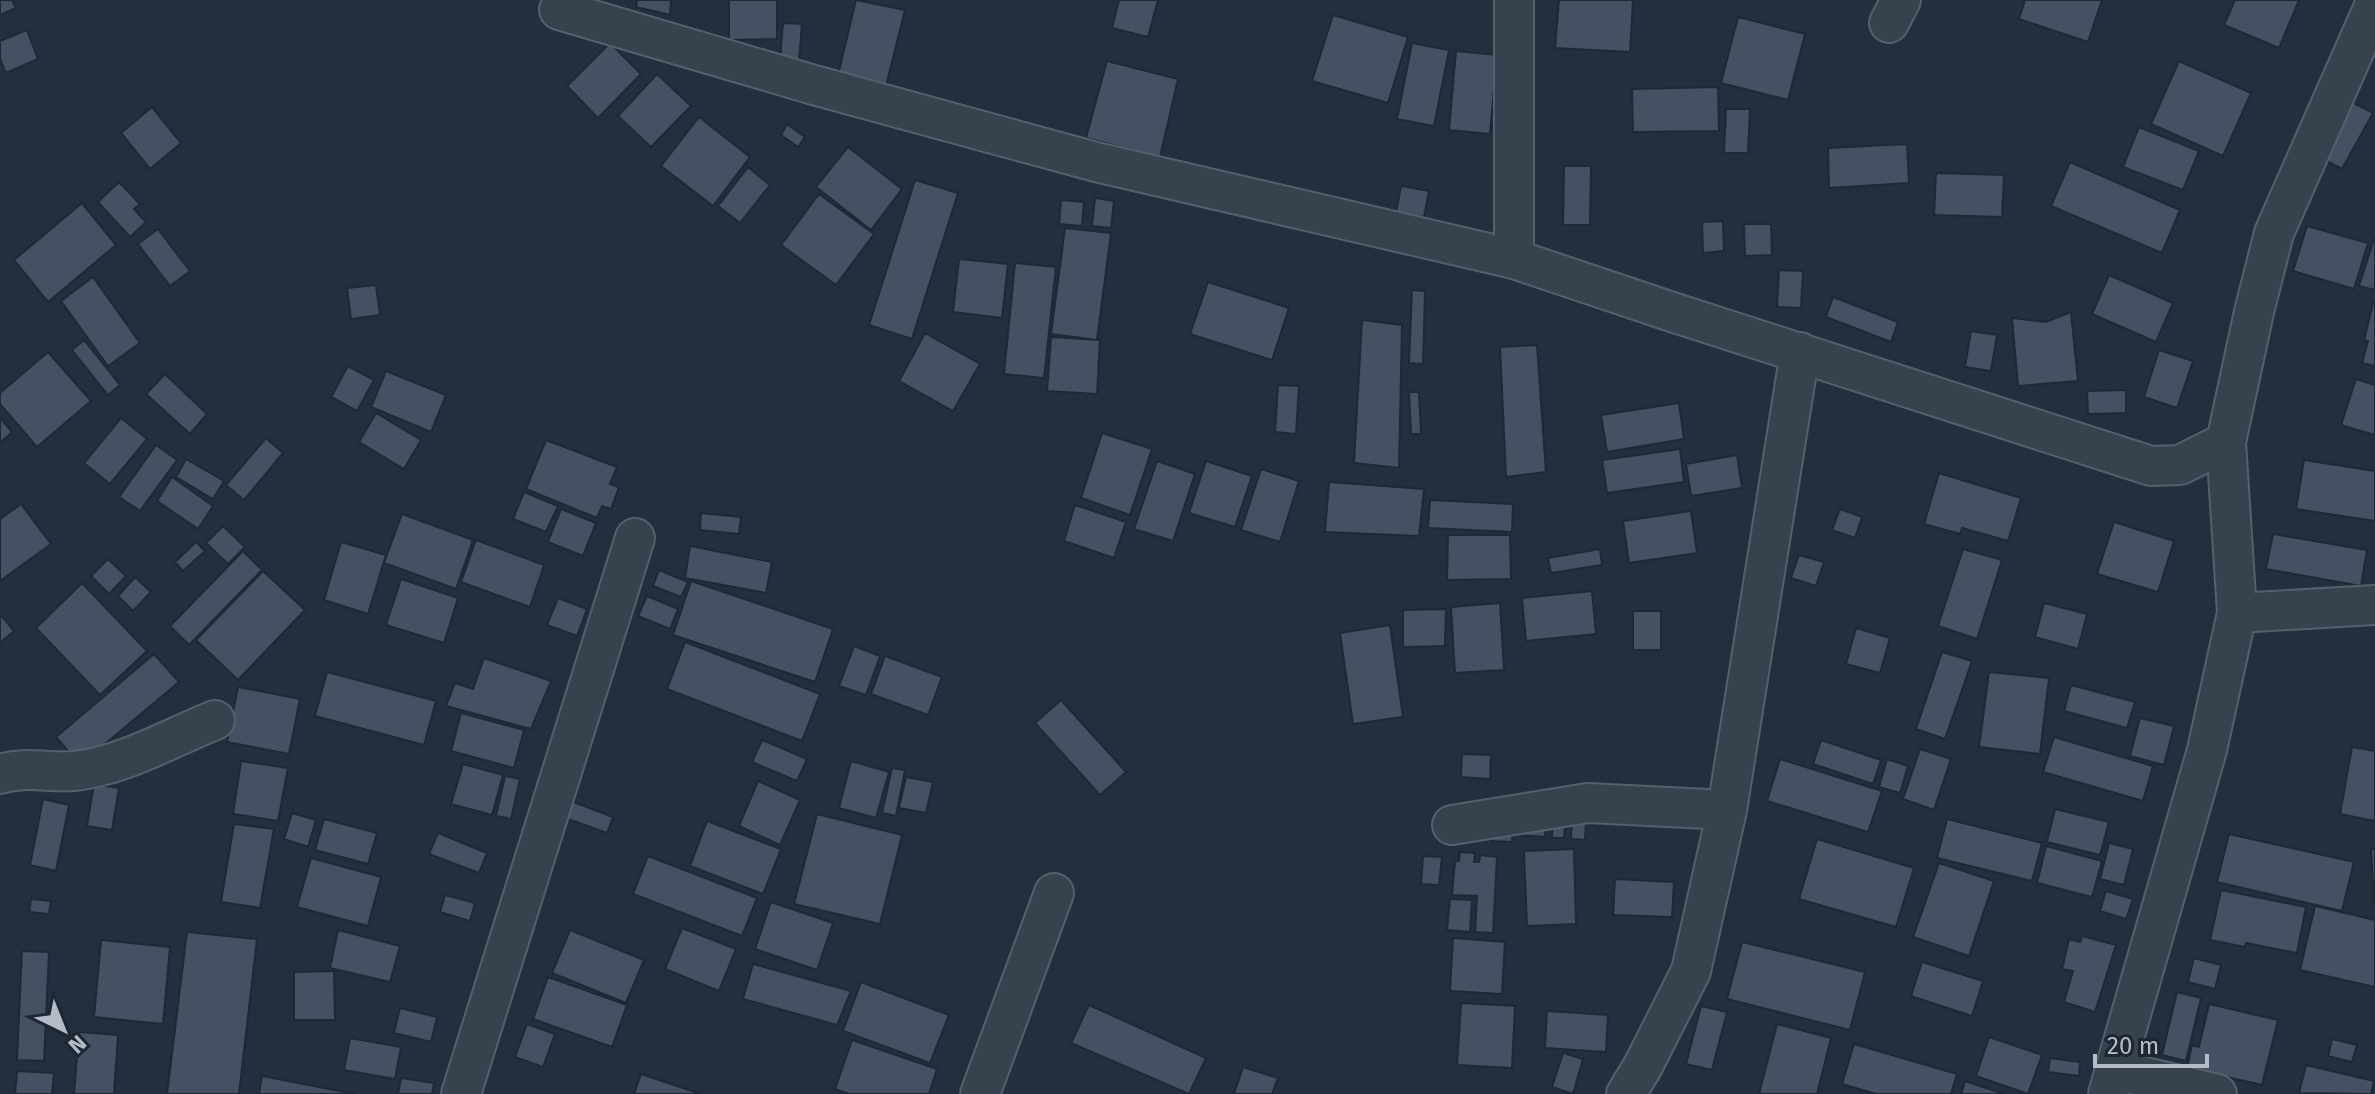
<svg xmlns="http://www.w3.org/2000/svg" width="2375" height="1094" font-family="'Fira Sans',sans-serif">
  <rect width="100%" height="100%" fill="#242f3e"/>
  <!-- building -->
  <path fill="#455162" stroke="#1f2835" stroke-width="2" d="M0 0H12L16 8 0 15Z
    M637 0H671L670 15 636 7Z
    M729 0H777V39L729 40Z
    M856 0 905 10 886 86 838 75Z
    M1119 0H1158L1148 37 1112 28Z
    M1559 0H1633L1630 52 1555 48Z
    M2025 0H2102L2088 42 2019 19Z
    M2235 0H2299L2279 48 2224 25Z
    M1333 15 1408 37 1388 103 1312 81Z
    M1738 17 1805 34 1788 100 1721 83Z
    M783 23 802 24 799 61 780 60Z
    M27 30 38 59 6 73 0 59V41Z
    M610 43 641 74 598 118 567 86Z
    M1412 43 1449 50 1434 126 1397 119Z
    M1456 51 1497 55 1490 134 1449 130Z
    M1107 61 1178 79 1160 157 1086 138Z
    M2179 61 2251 93 2223 156 2151 124Z
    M657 74 691 106 651 147 618 116Z
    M1718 87 1719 131 1633 132 1632 89Z
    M2350 101 2373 113 2342 169 2319 157Z
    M152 107 181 143 150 169 121 133Z
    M1726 109H1750L1748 153H1724Z
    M699 117 750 157 713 206 661 166Z
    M787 124 805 137 798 147 781 135Z
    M2139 127 2199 151 2183 190 2123 167Z
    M1907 144 1909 183 1829 188 1828 148Z
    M848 147 902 189 871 230 816 187Z
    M2070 162 2180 210 2162 253 2051 206Z
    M1564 166H1591L1590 225H1563Z
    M748 167 770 185 740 223 718 206Z
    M1936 173 2004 175 2002 217 1934 215Z
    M915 180 958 193 912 339 869 325Z
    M119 182 140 204 134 209 146 222 130 237 98 202Z
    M1401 186 1429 191 1424 217 1396 213Z
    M819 194 874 234 836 285 781 245Z
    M1095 198 1114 201 1111 228 1092 226Z
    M1061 200 1084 202 1082 226 1059 224Z
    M82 203 116 245 48 302 14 260Z
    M1723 221 1724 251 1703 253 1702 222Z
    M1744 224H1771L1772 255 1745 256Z
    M2307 226 2368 243 2354 289 2293 271Z
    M1065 228 1111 233 1097 340 1051 334Z
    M158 229 190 271 170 286 138 244Z
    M2374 239H2375V290L2359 286Z
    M959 259 1008 264 1002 318 953 312Z
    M1015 263 1056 267 1044 378 1004 374Z
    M1779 270 1803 271 1801 308 1777 307Z
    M2109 275 2173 303 2156 342 2092 314Z
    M93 277 140 343 108 366 61 301Z
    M1208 282 1289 308 1272 360 1190 334Z
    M376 285 380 315 351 319 347 288Z
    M1412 290 1425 291 1423 364 1409 363Z
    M1833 297 1898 322 1891 342 1826 317Z
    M2373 303H2375V366L2362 363 2368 341 2364 340Z
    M2071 312 2078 381 2018 386 2012 318 2046 322Z
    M1362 320 1402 325 1399 468 1354 463Z
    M1971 331 1997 335 1991 371 1965 367Z
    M925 333 980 364 953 411 899 381Z
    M1051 337 1100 340 1097 394 1047 391Z
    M84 340 120 385 108 395 72 350Z
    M1537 345 1546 472 1506 477 1500 347Z
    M2159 350 2193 361 2177 408 2144 397Z
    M48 352 91 401 37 447 0 404V393Z
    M348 366 374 380 357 411 331 397Z
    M386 371 446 395 431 432 371 407Z
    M165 374 207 414 190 434 146 394Z
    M2356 379 2375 385V435L2341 425Z
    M1278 385 1299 386 1296 434 1275 432Z
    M2126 390V413L2088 414 2087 391Z
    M1409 392H1419L1421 434H1411Z
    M1679 403 1684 439 1607 452 1601 415Z
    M376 413 421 440 404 469 359 442Z
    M0 418 12 432 0 443Z
    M121 418 147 439 110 484 84 463Z
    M1102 433 1152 449 1130 515 1081 498Z
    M266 438 283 453 244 500 226 485Z
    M546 440 617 467 610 484 619 487 611 509 602 506 597 518 526 489Z
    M156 445 177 460 140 511 119 497Z
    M1680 449 1684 482 1607 493 1602 460Z
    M1737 455 1742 488 1691 496 1686 464Z
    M186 459 224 481 213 499 176 477Z
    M2304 460 2375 471V521L2296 509Z
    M1157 461 1195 474 1173 541 1134 529Z
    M1206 461 1252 476 1235 527 1189 513Z
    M1261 469 1299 481 1280 542 1241 530Z
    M1939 473 2021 498 2008 541 1962 528 1960 534 1924 524Z
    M172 477 213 506 198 529 157 501Z
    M1329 482 1424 489 1419 536 1325 532Z
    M524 492 558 506 546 532 513 519Z
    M1430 500 1513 504 1512 532 1428 528Z
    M21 504 51 544 0 581V519Z
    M1075 505 1126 522 1114 558 1064 541Z
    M561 509 596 523 583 556 548 542Z
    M1840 509 1862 517 1855 538 1832 530Z
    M1691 511 1697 553 1629 563 1623 521Z
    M701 513 741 517 739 534 700 530Z
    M402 514 473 540 456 589 384 563Z
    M2114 522 2174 541 2158 592 2097 574Z
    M223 526 245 547 228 564 206 543Z
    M2273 534 2367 550 2361 586 2266 569Z
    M1448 535H1510L1511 579 1447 580Z
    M476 540 544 565 530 607 461 582Z
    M196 542 205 551 183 571 175 562Z
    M341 542 386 555 368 614 324 600Z
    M690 546 772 562 766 593 685 578Z
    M1600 549 1602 565 1551 573 1548 558Z
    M1963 549 2002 560 1977 639 1938 626Z
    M243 551 262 570 189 645 170 626Z
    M1799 555 1824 562 1816 586 1791 578Z
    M108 559 126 576 109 594 91 576Z
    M659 570 688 582 681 597 653 586Z
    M263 571 305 610 238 680 196 640Z
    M135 577 151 592 133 611 118 596Z
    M401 579 458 598 444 643 386 625Z
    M691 581 833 629 815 682 673 635Z
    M82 583 147 651 100 695 36 628Z
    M1592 591 1596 634 1526 641 1522 598Z
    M647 596 678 609 670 629 638 616Z
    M558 598 587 609 577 636 547 625Z
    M1500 603 1504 670 1455 673 1451 607Z
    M2044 603 2087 614 2078 649 2035 637Z
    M1446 609 1445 646 1403 647V610Z
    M1633 611H1661V650H1633Z
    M0 614 14 631 0 643Z
    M1390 625 1403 717 1353 724 1340 633Z
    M1856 628 1890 638 1880 673 1846 664Z
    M685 642 820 694 802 741 667 689Z
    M854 646 880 656 866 695 839 686Z
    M1942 652 1972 661 1945 739 1916 729Z
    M154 654 179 682 80 765 56 737Z
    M885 656 942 677 928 715 871 694Z
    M484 658 551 681 531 729 446 706 455 683 473 689Z
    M327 672 436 701 424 745 315 716Z
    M1989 672 2049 678 2040 754 1979 747Z
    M2071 685 2135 702 2127 728 2064 711Z
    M238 687 300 699 289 754 227 742Z
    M1061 700 1126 772 1100 795 1035 723Z
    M461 713 524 730 514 768 451 751Z
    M2140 718 2174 726 2164 765 2130 756Z
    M2054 737 2153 766 2143 801 2043 772Z
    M762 740 807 759 797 781 752 762Z
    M1821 740 1881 760 1873 784 1813 764Z
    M2352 747 2375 751V821L2340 814Z
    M1920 749 1951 759 1934 810 1903 799Z
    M1462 754 1491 755 1490 779 1461 777Z
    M1780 759 1882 791 1868 832 1767 801Z
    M1887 759 1908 766 1900 793 1879 787Z
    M241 761 288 768 278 821 233 814Z
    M851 761 889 772 876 818 839 808Z
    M463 764 503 775 492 815 451 804Z
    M892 768 905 770 896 816 882 813Z
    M505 776 520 779 511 819 496 816Z
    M906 777 933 782 926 813 899 808Z
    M758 781 800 800 780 845 739 826Z
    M94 784 119 788 112 830 87 826Z
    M43 799 69 805 56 871 30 865Z
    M571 801 613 817 607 833 565 818Z
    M1494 809 1514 810 1512 842 1492 841Z
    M2055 809 2109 822 2100 855 2047 842Z
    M292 813 316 820 308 847 284 839Z
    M817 814 902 835 880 924 794 904Z
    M1521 815 1546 816 1545 837 1519 835Z
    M324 819 377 833 368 864 315 850Z
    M1947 819 2042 843 2032 881 1937 858Z
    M1572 820 1586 821 1585 840 1571 839Z
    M707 821 781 849 763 894 690 866Z
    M1553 821 1565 822 1564 838H1552Z
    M234 824 274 829 260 908 221 902Z
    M438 833 487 853 479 873 429 854Z
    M2229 834 2354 862 2342 911 2217 882Z
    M1817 839 1914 868 1896 927 1799 899Z
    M2109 843 2133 849 2124 885 2100 879Z
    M2046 846 2102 861 2092 897 2037 883Z
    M1574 849 1576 924 1527 926 1524 851Z
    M2371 849H2375V903H2374Z
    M1460 852 1475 853 1474 862H1479L1480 855 1497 857 1493 933 1475 932 1477 896 1452 895 1455 861H1459Z
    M648 856 757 898 742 936 633 894Z
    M1423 856 1442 857 1439 885 1421 884Z
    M311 858 381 877 368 926 297 907Z
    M1939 863 1994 881 1969 956 1913 937Z
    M1615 879 1674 882 1672 917 1613 915Z
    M2221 890 2306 907 2297 953 2246 943 2245 947 2210 940Z
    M2106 891 2133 899 2126 919 2100 911Z
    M445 895 475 903 470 921 440 912Z
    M31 899 51 901 49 914 29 912Z
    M1450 899 1472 900 1470 932 1447 930Z
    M771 902 833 923 817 970 755 949Z
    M2315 906 2375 920V987L2300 970Z
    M682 928 736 949 719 991 665 969Z
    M338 930 400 946 390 982 330 968Z
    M570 930 644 960 626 1003 552 973Z
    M187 932 257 939 239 1094H167Z
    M2082 936 2116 945 2095 1012 2064 1002 2073 971 2062 969 2069 939 2080 942Z
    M1453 938 1505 942 1502 994 1450 991Z
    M101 940 170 947 163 1024 94 1017Z
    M1742 942 1865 972 1850 1030 1727 999Z
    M22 951 49 952 44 1061 17 1060Z
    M2194 958 2221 965 2215 989 2188 982Z
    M1922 962 1983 981 1972 1016 1911 996Z
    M753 964 851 991 837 1025 743 999Z
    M334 971 335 1020H294V972Z
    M548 977 627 1005 612 1047 533 1019Z
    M861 982 949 1015 930 1063 843 1031Z
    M2177 992 2201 998 2186 1061 2162 1055Z
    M1461 1003 1515 1006 1512 1068 1457 1065Z
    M2209 1004 2278 1020 2262 1085 2187 1068 2192 1045 2199 1047Z
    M1089 1005 1206 1058 1189 1094 1071 1043Z
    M1701 1006 1727 1012 1712 1070 1686 1064Z
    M400 1008 437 1017 431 1042 394 1033Z
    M1547 1011 1608 1015 1606 1052 1545 1048Z
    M527 1024 555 1034 543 1067 515 1057Z
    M1777 1024 1831 1038 1817 1094H1759Z
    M79 1032 118 1035 114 1094H74Z
    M1989 1037 2042 1055 2028 1094 1976 1076Z
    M350 1038 401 1047 395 1079 344 1070Z
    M2332 1039 2357 1045 2352 1062 2328 1056Z
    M852 1040 937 1069 929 1094H849L835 1089Z
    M1854 1044 1957 1074 1951 1094H1876L1842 1084Z
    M1563 1053 1583 1059 1573 1094 1552 1087Z
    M2050 1058 2080 1062 2079 1076 2048 1072Z
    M2306 1065 2374 1081 2371 1094 2299 1093Z
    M1243 1067 1278 1078 1272 1094H1234Z
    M17 1071 54 1073 52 1094H15Z
    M641 1074 698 1093 697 1094H634Z
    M262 1076 355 1094H259Z
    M401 1078 434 1083 432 1094H398Z
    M1965 1081 2004 1094H1961Z"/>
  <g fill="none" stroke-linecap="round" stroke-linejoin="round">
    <defs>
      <path id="street" d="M1514 0V259
        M559 10 814 85 1096 162 1514 259 1669 311 2151 466 2180 465 2226 442
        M1889 23 1901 0
        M2237 613 2375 605
        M0 774C24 766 49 773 74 771 123 766 170 738 215 720
        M1452 825 1588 803 1727 810
        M2115 1070 2217 1094
        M461 1094 635 538
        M980 1094 1054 893
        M1626 1094 1643 1066 1691 971 1727 810 1800 352
        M2108 1094 2207 750 2237 613 2226 442 2254 312 2274 233 2375 4"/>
    </defs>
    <!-- street casing -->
    <use href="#street" stroke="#565f6c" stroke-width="42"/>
    <!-- street -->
    <use href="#street" stroke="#38414e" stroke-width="38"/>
  </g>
  <!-- north arrow -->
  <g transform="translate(64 1030) rotate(137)" stroke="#1d2633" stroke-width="6" paint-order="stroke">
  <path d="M0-6L14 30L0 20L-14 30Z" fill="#b4bcc9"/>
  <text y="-12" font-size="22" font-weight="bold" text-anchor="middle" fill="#b4bcc9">N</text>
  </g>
  <!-- scale -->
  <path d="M2095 1054v12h112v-12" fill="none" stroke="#b4bcc9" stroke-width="4"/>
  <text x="2107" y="1054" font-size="24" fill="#b4bcc9" stroke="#1d2633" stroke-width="6" paint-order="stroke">20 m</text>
</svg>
